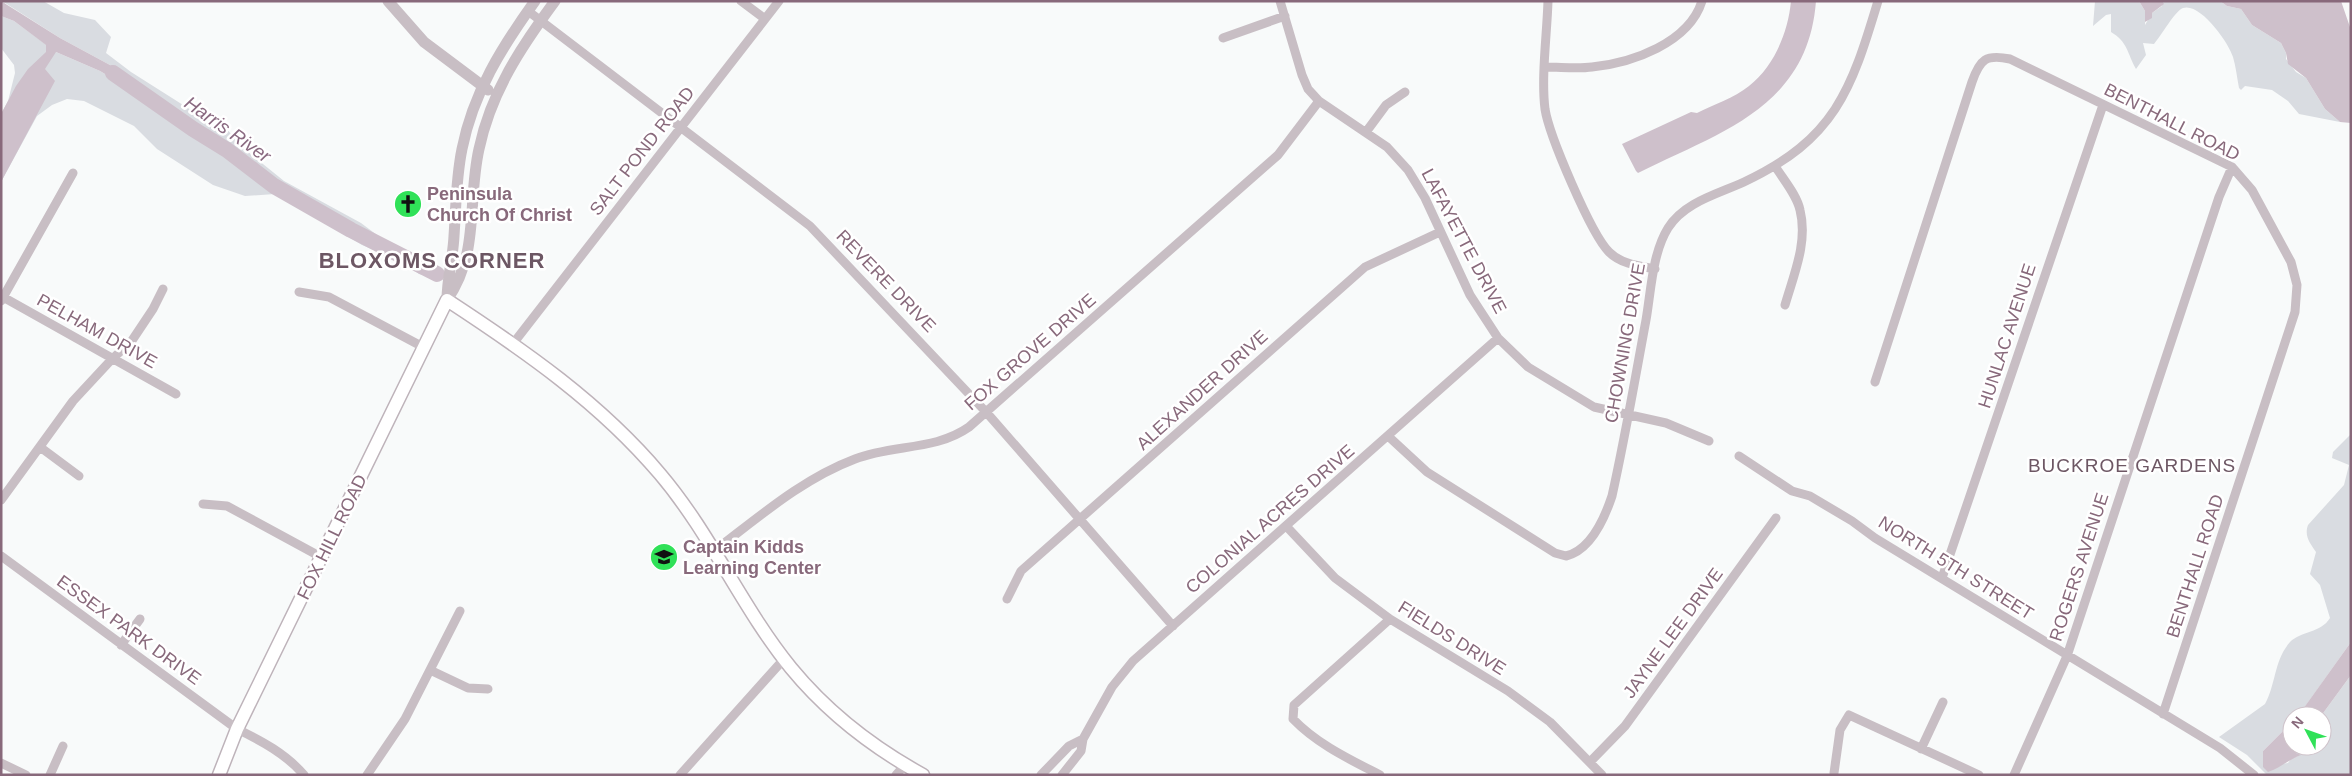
<svg xmlns="http://www.w3.org/2000/svg" width="2352" height="776" font-family="Helvetica,sans-serif">
  <rect width="100%" height="100%" fill="#f8fafa"/>
  <!-- green -->
  <path fill="#d9dce1" d="M2 1H43L64 13 95 20 111 37 106 53 131 72 191 110 220 122 247 151 284 181 361 223 393 247 434 267V278L419 274 406 264 362 245 275 194 245 196 213 185 157 149 134 126 84 101 67 99 52 105 37 116 1 182V114L8 101 15 73 14 65 1 48V16L14 21 56 52 100 71 125 86 126 77 110 65 60 38Z
    M2095 1H2139L2145 11V25L2152 13 2162 6V1H2220L2227 6 2241 9 2252 25 2281 43 2286 53V59L2296 72 2306 78 2325 109 2340 122 2299 114 2288 101 2272 90 2245 86 2241 90 2239 88C2237 78 2236 67 2233 57 2229 43 2200 2 2183 8 2175 11 2161 36 2154 44L2143 43 2146 55 2136 69C2127 53 2128 42 2111 32V14L2106 15 2093 26Z
    M2351 434V642L2299 715 2292 716V722L2263 751V767L2288 763 2291 759 2300 755 2295 753 2298 746H2322L2321 716 2351 675V775H2267L2247 755 2219 737 2265 704C2276 684 2274 660 2290 642 2301 631 2321 633 2330 618L2320 585 2310 574 2316 552C2310 543 2304 536 2308 525L2344 485 2349 465 2332 458 2333 452Z"/>
  <!-- water -->
  <path fill="#cec0cb" d="M1 1 60 38 110 65 126 77 130 86H125L100 71 56 52 45 69 55 81 1 182V114L16 86 28 69 46 52V45L14 21 1 16Z
    M1791 1H1816C1808 108 1720 132 1638 173L1636 171 1622 144 1691 112 1697 113C1713 105 1734 98 1749 86 1774 66 1788 33 1791 1Z
    M2139 1H2162L2164 4 2152 13V18L2145 22V33V11Z
    M2220 1H2341L2351 30V123L2340 122 2325 109 2306 78 2288 64 2286 53 2281 43 2252 25 2241 9 2227 6Z
    M2351 642V675L2321 716H2298Z
    M2292 722V746H2298L2296 753 2301 755C2288 760 2282 767 2268 772L2263 767V751Z"/>
  <g fill="none" stroke-linecap="round" stroke-linejoin="round">
    <!-- river -->
    <path stroke="#cec0cb" stroke-width="16" d="M113 73 193 129 227 150 274 186 351 230 437 274"/>
    <defs>
      <path id="secondary" d="M219 775 237 729 447 300C525 351 600 403 660 474 711 534 742 608 791 668 828 713 872 747 923 775"/>
    </defs>
    <!-- secondary casing -->
    <use href="#secondary" stroke="#beb3ba" stroke-width="15"/>
    <!-- minor -->
    <path stroke="#c8bec4" stroke-width="9" d="M741 1 765 19
      M1280 1 1302 75 1308 89 1319 101 1387 147 1408 170 1425 198 1470 295 1498 338 1528 367 1594 407 1666 423 1709 441
      M1548 1C1547 34 1541 77 1545 109 1549 135 1591 234 1609 252 1621 264 1639 266 1655 269
      M528 11 810 226 987 413 1173 626
      M1223 38 1285 16
      M1546 67C1561 67 1577 69 1592 67 1632 63 1689 43 1702 1
      M1366 132 1386 105 1405 92
      M1775 166C1783 179 1797 195 1800 210 1808 242 1794 274 1785 305
      M299 292 329 297 425 348
      M1 296 176 394
      M1 301 73 173
      M512 345 779 1
      M1875 382 1972 82C1980 59 1986 54 2010 59L2232 167 2252 190 2291 262 2297 285 2295 312 2163 714
      M1388 436 1427 472 1555 553 1566 556C1591 550 1605 517 1612 496 1625 438 1635 379 1646 320 1651 292 1652 254 1668 228 1684 202 1718 194 1744 182 1835 139 1851 91 1878 1
      M40 447 79 476
      M1739 456 1792 491 1810 496 1852 521 1875 538 2220 748 2254 775
      M1 500 73 401 112 359 131 342 153 309 163 289
      M203 504 227 506 321 557
      M1287 527 1335 578 1390 619 1508 691 1550 722 1602 775
      M714 551C759 517 802 479 855 459 893 444 935 451 969 427L1278 155 1319 101
      M1 556 237 729C262 741 286 754 304 775
      M1942 578 2103 105
      M1007 599 1021 571 1365 267 1440 232
      M121 645 140 619
      M430 670 468 688 488 689
      M1921 749 1943 702
      M1590 762 1625 726 1776 518
      M1 763 26 775
      M1834 773 1840 730 1849 715 1979 775
      M50 775 63 746
      M367 775 405 719 460 611
      M680 775 784 659
      M896 775 905 765
      M1041 775 1069 746 1083 739
      M1062 775 1081 751 1083 739 1112 687 1133 661 1498 338
      M1380 775C1349 759 1317 744 1293 719L1294 705 1390 619
      M2014 775 2067 656 2219 197 2232 167"/>
    <!-- tertiary -->
    <path stroke="#c8bec4" stroke-width="11" d="M388 1 424 42 488 90
      M447 300C480 253 467 202 479 149 491 92 521 47 555 1
      M447 300C447 278 453 258 454 236 456 207 456 178 462 149 473 93 502 47 535 1"/>
    <!-- secondary -->
    <use href="#secondary" stroke="#fff" stroke-width="12"/>
  </g>
  <!-- icons -->
  <defs>
    <symbol id="church-disc" viewBox="-11 -11 22 22"><circle r="9.5" fill="#30e158" stroke="#fff"/><path d="M-1.2-6h2.4v3.5h3.3v2.4h-3.3V6h-2.4V-.1h-3.3v-2.4h3.3Z" fill="#111"/></symbol>
    <symbol id="school-disc" viewBox="-11 -11 22 22"><circle r="9.5" fill="#30e158" stroke="#fff"/><path d="M0-5L7-2L0 1L-7-2ZM-4 1L0 2.5L4 1V4Q0 6-4 4Z" fill="#111"/></symbol>
  </defs>
  <g fill-rule="evenodd">
    <use href="#church-disc" x="392" y="188" width="32" height="32"/>
    <use href="#school-disc" x="648" y="541" width="32" height="32"/>
  </g>
  <g text-anchor="middle" stroke-width="5" stroke-linejoin="round" paint-order="stroke">
    <!-- street labels -->
    <g font-size="18" fill="#88697b" stroke="#fff">
      <text transform="translate(2172 122) rotate(27)" y="6">BENTHALL ROAD</text>
      <text transform="translate(642 151) rotate(-52)" y="6">SALT POND ROAD</text>
      <text transform="translate(1464 241) rotate(62)" y="6">LAFAYETTE DRIVE</text>
      <text transform="translate(886 281) rotate(46)" y="6">REVERE DRIVE</text>
      <text transform="translate(97 331) rotate(29)" y="6">PELHAM DRIVE</text>
      <text transform="translate(2007 336) rotate(-72)" y="6">HUNLAC AVENUE</text>
      <text transform="translate(1625 343) rotate(-80)" y="6">CHOWNING DRIVE</text>
      <text transform="translate(1030 352) rotate(-41)" y="6">FOX GROVE DRIVE</text>
      <text transform="translate(1202 390) rotate(-42)" y="6">ALEXANDER DRIVE</text>
      <text transform="translate(1270 519) rotate(-41)" y="6">COLONIAL ACRES DRIVE</text>
      <text transform="translate(332 537) rotate(-64)" y="6">FOX HILL ROAD</text>
      <text transform="translate(2195 566) rotate(-72)" y="6">BENTHALL ROAD</text>
      <text transform="translate(2079 567) rotate(-72)" y="6">ROGERS AVENUE</text>
      <text transform="translate(1956 568) rotate(32)" y="6">NORTH 5TH STREET</text>
      <text transform="translate(129 630) rotate(36)" y="6">ESSEX PARK DRIVE</text>
      <text transform="translate(1673 633) rotate(-54)" y="6">JAYNE LEE DRIVE</text>
      <text transform="translate(1452 638) rotate(32)" y="6">FIELDS DRIVE</text>
    </g>
    <!-- poi labels -->
    <g font-size="18" font-weight="bold" fill="#88697b" stroke="#fff" text-anchor="start">
      <text x="427" y="200">Peninsula<tspan x="427" dy="21">Church Of Christ</tspan></text>
      <text x="683" y="553">Captain Kidds<tspan x="683" dy="21">Learning Center</tspan></text>
    </g>
    <!-- water labels -->
    <g font-size="19" font-style="italic" fill="#8a6a81" stroke="#fff">
      <text transform="translate(228 129) rotate(35)" y="7">Harris River</text>
    </g>
    <!-- neighbourhood labels -->
    <g font-size="19" letter-spacing="1" fill="#6d5764" stroke="#fff">
      <text x="2132" y="472">BUCKROE GARDENS</text>
    </g>
    <!-- district labels -->
    <g font-size="22" font-weight="bold" letter-spacing="1" fill="#6d5764" stroke="#fff">
      <text x="432" y="268">BLOXOMS CORNER</text>
    </g>
  </g>
  <!-- border -->
  <rect width="2352" height="776" fill="none" stroke="#88697b" stroke-width="5"/>
  <!-- north arrow -->
  <g transform="translate(2307 731) rotate(311)"><circle r="24" fill="#ffffff" stroke="#cfc3ca"/>
  <path d="M0-4L9 19L0 12L-9 19Z" fill="#30e158"/>
  <text y="-8" font-size="14" font-weight="bold" text-anchor="middle" fill="#88697b">N</text>
  </g>
</svg>
